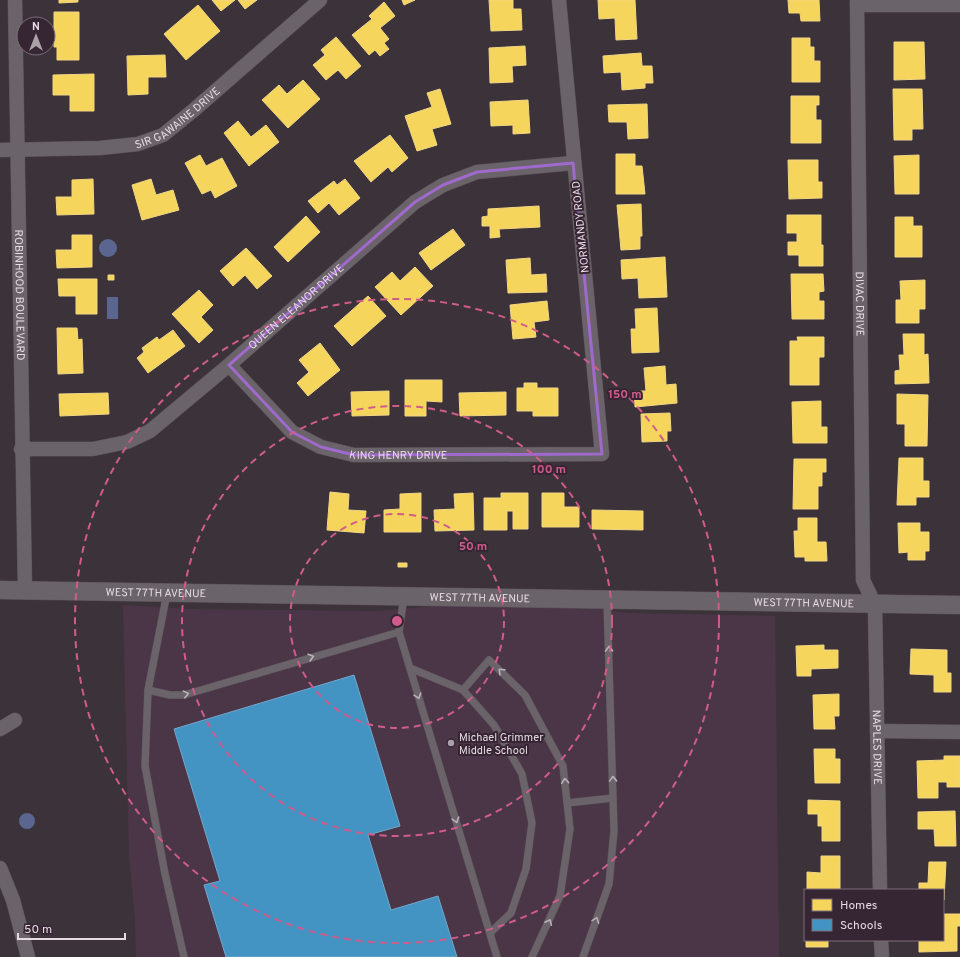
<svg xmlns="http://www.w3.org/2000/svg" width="960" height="957" font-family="Overpass,sans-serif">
  <rect width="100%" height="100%" fill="#3c333a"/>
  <!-- built -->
  <path fill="#4b3647" d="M123 605 190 609 374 611 453 605 576 606 630 613 775 616 779 957H136L135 919 129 855Z"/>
  <!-- water -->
  <path fill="#5a668f" d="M99 248a9 9 0 1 1 18 0a9 9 0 1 1-18 0Z
    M107 297H118V319H107Z
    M19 821a8 8 0 1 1 16 0a8 8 0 1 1-16 0Z"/>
  <!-- homes -->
  <path fill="#f6d55c" stroke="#f1d684" d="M59 0H78V2L59 3Z
    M212 0H235L221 11Z
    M238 0H257L245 9Z
    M402 0H415L404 5Z
    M489 0H513V9H521L522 30 491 31Z
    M598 0H635L637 39 616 40 615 18 599 19Z
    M788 0H819L820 21H801L800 13H789Z
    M384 2 395 16 380 28 389 39 384 43 389 49 380 56 375 50 369 55 352 35 372 19 369 16Z
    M198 5 220 31 186 60 164 34Z
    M54 12H79V60H57V47H54Z
    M336 37 361 66 346 79 338 70 326 80 313 65 325 55 321 50Z
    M792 38H810V47H814V61H820V82H792Z
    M894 42H924L925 79 894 80Z
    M525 46 526 65 512 66 513 82 490 83 489 48Z
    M641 53 642 66H652L653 83H645V88L622 90 621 72 604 73 603 56Z
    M165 55 166 77H148V94L128 95 127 56Z
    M94 74V111H70V95H53V75Z
    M303 80 320 99 288 128 262 100 279 85 287 94Z
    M440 89 451 124 432 129 437 145 417 151 405 116 432 107 427 93Z
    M893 89H922L923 129H912V140H894Z
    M791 96H819V105H816V120H821V143H791Z
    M528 100 530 133 513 134V125L491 126 490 102Z
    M647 104 648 138 628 139 627 122H609L608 105Z
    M238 121 251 137 266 125 279 142 249 166 224 133Z
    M390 135 408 158 392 172 388 167 371 182 354 161Z
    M616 154H635V166H642L645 194H616Z
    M200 155 206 166 222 158 237 186 215 198 211 190 202 194 185 163Z
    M919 155V194H895L894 156Z
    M788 160H818V182H822V198L789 199Z
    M93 179 94 214 57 215 56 197H72V180Z
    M151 179 156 195 173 190 179 210 142 220 132 185Z
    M345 179 360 198 339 215 329 203 318 213 308 201 334 181 337 185Z
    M641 204 642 236H640V249L621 250 617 205Z
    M539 206 540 227 499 229 500 237 490 238V226H482V217L488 216V209Z
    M787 215H821V245H823V266H799V255H788V242H797V233H787Z
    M306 216 320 232 288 262 274 247Z
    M895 217H913V226H922V257H895Z
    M453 229 465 245 431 270 419 253Z
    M72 235H92V267L57 268 56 250H72Z
    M246 248 272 276 257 289 245 275 233 286 220 271Z
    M665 257 667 297 639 298 638 278 622 279 621 260Z
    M530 258 531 275 546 274 547 292 508 293 506 260Z
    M415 267 433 286 401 315 375 287 392 272 400 281Z
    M791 274H823L824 291 819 292V301H824V319H792Z
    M108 275H114V280H108Z
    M58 279H97V314H76V296H59Z
    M925 280V309H919V323H896V300H901L900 281Z
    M199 290 213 305 201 317 213 330 199 343 172 314Z
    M368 296 386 316 352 346 334 326Z
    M547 301 549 320 534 322 536 337 513 339 510 305Z
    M657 308 659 352 632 353 631 329H636L635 309Z
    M57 328H77L78 340 82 339 83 373 58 374Z
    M173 330 185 346 148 373 137 358 144 352 142 348 157 337 159 340Z
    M903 334H924V355L928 354 929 383 895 384V371L900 370 899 355H904Z
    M797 337H824V357H819V385H790V341H798Z
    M320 343 340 370 308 396 297 383 309 372 299 360Z
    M665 366 666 385 676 384 677 403 635 407 634 391H646L644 368Z
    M405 380H442V402L426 401V416H405Z
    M524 383H537V388H558V416H533V411H517V388H524Z
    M389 391V415L352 416 351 392Z
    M506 392V415L460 416 459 393Z
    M108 393 109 414 60 416 59 394Z
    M897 394 928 395 927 446H905V424H897Z
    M821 401V427H827V443H793L792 402Z
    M670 413 671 431H667V441L642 442 641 414Z
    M899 458H923V481H929V497H916V505H897Z
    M794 459H826V472H822V486H818V509H793Z
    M330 492 349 494 348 510 366 511 364 533 327 530Z
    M421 493V532H384V510L400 509V494Z
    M473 493 474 530 435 531 434 510 455 509 454 494Z
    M501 493H528V529H513V511H507V530H484V498H501Z
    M542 493H564V507H579V527H542Z
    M592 510 643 511V530L592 529Z
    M798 518H817V542H826L827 561H805V557H795L794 531H798Z
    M898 523H920V532H929V551H925V560H908V552L899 553Z
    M398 563H407V567H398Z
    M824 645V650H838V668L811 669V676H797L796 646Z
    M911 649 947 650V673H951V692H934V675L910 674Z
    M839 694V716H834L835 729H814L813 695Z
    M814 749H835V759H840V783H815Z
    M944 756H960V787H947V782H938V798H918L917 761 944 760Z
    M808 800 840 801V841H822V826H818V814H808Z
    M955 811 956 846H935L934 829H918V812Z
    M821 856H840V890H807V872L821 873Z
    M929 862H946L944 900 943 890H919V883H928Z
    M943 914H960V926H957V951L919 952V940H943Z
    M806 940H828V947H806Z"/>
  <!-- schools -->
  <path fill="#4393c3" stroke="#74a8cd" d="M354 675 400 826 368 835 391 910 438 896 457 957H226L204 885 220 881 174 729Z"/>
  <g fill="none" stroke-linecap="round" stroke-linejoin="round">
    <defs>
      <path id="service" d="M167 593 148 690 145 766 165 874 184 957
        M404 596 399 632 497 957
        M410 668 463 690 494 725 522 774 532 823 526 869 511 913 490 933
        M148 690 170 695H184L399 632
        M463 690 489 660 525 695 563 766 570 829 560 896 532 957
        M567 803 613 798
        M583 957 609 884 614 831 607 600"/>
      <g id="minor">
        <path id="s1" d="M15 0 25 590"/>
        <path id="s2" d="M857 0 863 580 875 605 880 890"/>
        <path d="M857 5H960"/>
        <path id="s3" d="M0 150 100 148 138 144 163 135 195 109 320 0"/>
        <path id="s4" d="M229 365 292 432 321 447 354 455 602 454 559 0"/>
        <path id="s5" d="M21 449H93L127 442 150 431 229 365 415 202 443 185 477 172 573 163"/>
        <path d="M0 729 15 720"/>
        <path d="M877 731 960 732"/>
        <path d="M0 868 13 900 28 957"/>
        <path d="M881 940 882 957"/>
      </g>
      <g id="tertiary">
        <path id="s6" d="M0 590 960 605"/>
      </g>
    </defs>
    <!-- service casing -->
    <use href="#service" stroke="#5a5158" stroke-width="8"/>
    <!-- minor casing -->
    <use href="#minor" stroke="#5a5158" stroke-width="15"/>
    <!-- tertiary casing -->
    <use href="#tertiary" stroke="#5a5158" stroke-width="19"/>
    <!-- service -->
    <use href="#service" stroke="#6a6369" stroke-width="7"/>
    <!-- minor -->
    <use href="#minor" stroke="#6a6369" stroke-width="14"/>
    <!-- tertiary -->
    <use href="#tertiary" stroke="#6a6369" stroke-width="18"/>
  </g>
  <!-- one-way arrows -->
  <defs><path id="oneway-chevron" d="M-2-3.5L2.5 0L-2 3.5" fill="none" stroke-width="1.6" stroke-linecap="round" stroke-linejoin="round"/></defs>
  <g stroke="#bbb0b8">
    <use href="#oneway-chevron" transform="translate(609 649) rotate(-92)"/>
    <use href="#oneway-chevron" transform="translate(311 657) rotate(-16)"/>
    <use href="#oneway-chevron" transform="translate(501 671) rotate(-136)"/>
    <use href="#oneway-chevron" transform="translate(186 694) rotate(-13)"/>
    <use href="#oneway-chevron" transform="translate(418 696) rotate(73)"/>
    <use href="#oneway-chevron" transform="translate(613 779) rotate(-92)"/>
    <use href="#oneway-chevron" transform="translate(565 781) rotate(-96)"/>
    <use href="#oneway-chevron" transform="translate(456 820) rotate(73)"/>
    <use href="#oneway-chevron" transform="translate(596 920) rotate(-70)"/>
    <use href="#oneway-chevron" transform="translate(549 922) rotate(-65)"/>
  </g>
  <!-- marked area -->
  <path fill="none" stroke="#a069cc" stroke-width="3" stroke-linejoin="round" d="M573 163 602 454 354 455 321 447 292 432 229 365 415 202 443 185 477 172Z"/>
  <!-- distance rings -->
  <g fill="none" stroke="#cf5c8b" stroke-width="2" stroke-dasharray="7 5">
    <circle cx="397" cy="621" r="107"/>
    <circle cx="397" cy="621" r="215"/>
    <circle cx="397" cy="621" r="322"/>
  </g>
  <!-- markers -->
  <circle fill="#aaa0a8" stroke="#362533" stroke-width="1.5" cx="451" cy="743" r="4"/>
  <g text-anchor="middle" stroke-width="4" stroke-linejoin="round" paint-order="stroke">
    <!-- street labels -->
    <g font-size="11" fill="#e6dae3" stroke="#362533">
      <text dy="4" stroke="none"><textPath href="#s3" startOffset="186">SIR GAWAINE DRIVE</textPath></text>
      <text transform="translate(580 227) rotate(-96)" y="4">NORMANDY ROAD</text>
      <text dy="4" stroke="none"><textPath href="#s1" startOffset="295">ROBINHOOD BOULEVARD</textPath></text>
      <text dy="4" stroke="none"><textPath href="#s2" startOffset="304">DIVAC DRIVE</textPath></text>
      <text dy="4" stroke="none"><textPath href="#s5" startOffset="324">QUEEN ELEANOR DRIVE</textPath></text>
      <text dy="4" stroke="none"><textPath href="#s4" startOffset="203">KING HENRY DRIVE</textPath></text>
      <text dy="4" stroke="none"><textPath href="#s6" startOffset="156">WEST 77TH AVENUE</textPath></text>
      <text dy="4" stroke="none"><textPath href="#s6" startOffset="480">WEST 77TH AVENUE</textPath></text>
      <text dy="4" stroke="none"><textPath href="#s6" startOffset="804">WEST 77TH AVENUE</textPath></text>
      <text dy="4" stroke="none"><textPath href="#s2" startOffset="750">NAPLES DRIVE</textPath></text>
    </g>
    <!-- poi labels -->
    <g font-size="11" fill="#e6dae3" stroke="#362533" text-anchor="start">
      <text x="459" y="741">Michael Grimmer<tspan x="459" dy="13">Middle School</tspan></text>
    </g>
  </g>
  <circle cx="397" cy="621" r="6" fill="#cf5c8b" stroke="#362533" stroke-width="2"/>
  <g font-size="12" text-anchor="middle" font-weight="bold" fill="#cf5c8b" stroke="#362533" stroke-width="4" stroke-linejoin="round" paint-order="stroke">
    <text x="625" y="398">150 m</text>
    <text x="549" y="473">100 m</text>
    <text x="473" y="550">50 m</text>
  </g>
  <!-- legend -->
  <rect x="804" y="889" width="140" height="52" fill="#362533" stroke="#7c6d79"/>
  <rect x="812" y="899" width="20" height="12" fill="#f6d55c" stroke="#7c6d79"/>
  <text x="840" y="909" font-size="12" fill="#e6dae3">Homes</text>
  <rect x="812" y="919" width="20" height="12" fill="#4393c3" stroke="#7c6d79"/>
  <text x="840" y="929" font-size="12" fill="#e6dae3">Schools</text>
  <!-- north arrow -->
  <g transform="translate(36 36)"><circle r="19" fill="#362533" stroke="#7c6d79"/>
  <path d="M0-3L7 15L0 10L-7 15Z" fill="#aaa0a8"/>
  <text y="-6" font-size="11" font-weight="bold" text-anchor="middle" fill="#e6dae3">N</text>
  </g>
  <!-- scale -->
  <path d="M18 933v6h107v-6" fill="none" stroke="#e6dae3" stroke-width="2"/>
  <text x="24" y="933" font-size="12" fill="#e6dae3" stroke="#362533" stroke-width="3" paint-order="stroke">50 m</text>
</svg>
